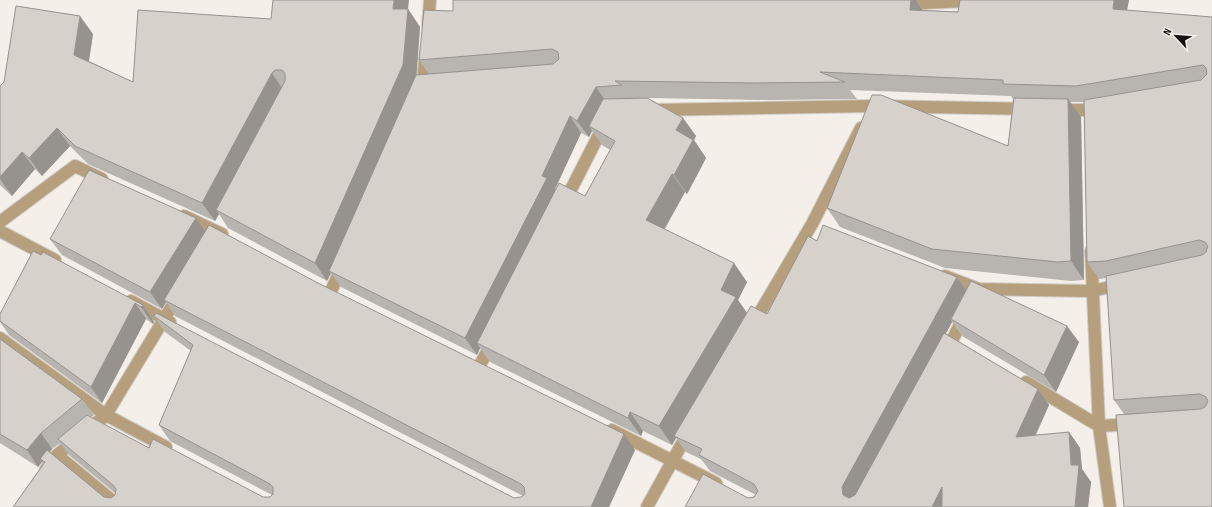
<svg xmlns="http://www.w3.org/2000/svg" width="1212" height="507" font-family="'Sofia Sans Condensed',sans-serif">
  <rect width="100%" height="100%" fill="#f4efe9"/>
  <g fill="none" stroke-linecap="round" stroke-linejoin="round">
    <defs>
      <path id="minor" d="M903 4 988 0
        M428 26 430 0
        M422 89 426 52
        M651 110 872 106 1029 109
        M1059 110H1088L1100 108
        M564 203 604 125
        M184 216 222 234
        M0 222 75 166 102 179
        M0 231 55 260
        M1091 251 1099 426 1110 507
        M945 276 979 289
        M331 291 342 267
        M976 295 979 289 1092 291 1123 284
        M131 301 170 322
        M753 324 812 224 861 128
        M0 338 106 415 166 447
        M946 352 965 315
        M480 365 493 340
        M1026 382 1099 426 1133 424
        M612 430 716 483
        M57 455 120 507
        M46 469 57 455 106 415 178 296
        M647 507 689 431"/>
    </defs>
    <!-- minor casing -->
    <use href="#minor" stroke="#d0cbc6" stroke-width="14"/>
    <!-- minor -->
    <use href="#minor" stroke="#b59f7d" stroke-width="12"/>
  </g>
  <!-- wall -->
  <path fill="#b8b4af" fill-rule="evenodd" d="M453 0H916L923 10 958 12 960 0H1129L1127 10 1212 17V507L1124 414 1114 400 1107 278 1099 279 1087 262 1084 102H1070L1081 117 1084 280 1071 281 945 268 840 227 827 208 1008 146 1013 99 1011 96 850 90 857 99 765 100 648 98 683 118 696 136 694 140 706 158 687 194 685 192 665 229 747 282 738 300 747 313 767 314 817 241 957 277 966 290 1079 342 1056 392 962 336 952 322 946 334 1038 389 1049 405 1036 435 1069 432 1080 448 1082 469 1091 482 1088 507H685L748 498 754 497 756 495 710 471 701 459 686 452 676 438 672 445 643 431 641 436 490 362 480 348 477 355 341 287 331 273 327 281 228 228 219 214 215 221 88 164 70 146 42 176 35 169 12 196 0 185V86L93 34 89 61 133 82 271 19 408 9 420 27 416 75 429 74 419 60 453 11ZM592 131 602 145 610 150 585 196 556 190 555 189 581 133 589 137Z
    M196 218 205 232 635 450 609 507H13L43 464 42 462 38 467 0 443V339L82 399 94 415 91 417 149 448 263 497H270L272 495 170 441 159 425 191 351 165 332 154 316 514 498 521 497 523 496 175 316 166 302 162 309 62 255 50 239ZM60 443 69 455 115 493V495L111 498 104 497 50 452 52 449Z
    M33 251 143 305 154 322 153 324 146 319 102 403 9 335 0 322V314Z"/>
  <!-- shaded-wall -->
  <path fill="#96928e" d="M394 0H409L408 9 420 27 416 83 329 271 331 273 327 281 315 263 393 9Z
    M911 0H916L923 11 910 10Z
    M1114 0H1129L1124 26 1113 9Z
    M80 16 93 34 87 73 74 55Z
    M272 73 284 91 216 210 219 214 215 221 202 203Z
    M596 87 607 103 589 126 592 131 589 137 577 121Z
    M1068 99 1081 117 1084 280 1071 261Z
    M570 116 581 133 555 189 559 195 477 343 480 348 477 355 465 338Z
    M683 118 696 136 694 140 706 158 687 194 674 175 676 130Z
    M57 128 70 146 42 176 29 158Z
    M22 152 35 169 12 196 0 179V177Z
    M672 174 685 192 659 238 646 220Z
    M196 218 207 234 164 300 166 302 162 309 150 292Z
    M734 263 747 282 738 300 749 316 674 436 676 438 672 445 659 426 721 290Z
    M957 277 968 293 951 319 952 322 853 503 843 495 842 487Z
    M135 303 146 319 102 403 91 387Z
    M143 305 154 322 153 324 141 307Z
    M1067 326 1079 342 1056 392 1044 375Z
    M1038 389 1049 405 1027 453 1016 437Z
    M630 412 643 431 641 436 628 418Z
    M1069 432 1080 448 1082 469 1091 482 1088 507H1075Z
    M41 433 52 449 43 461 40 459 42 462 38 467 27 450Z
    M624 434 635 450 609 507H591Z
    M942 487 952 507H932Z"/>
  <!-- building -->
  <path fill="#d6d1cb" stroke="#96928e" d="M273 0H394L393 9H408L403 65 315 263 216 210 285 81V73L282 70H275L272 73 202 203 75 146 57 128 29 158 22 152 0 177V86L4 82 16 6 80 16 74 55 133 82 138 10 271 19Z
    M453 0H911L910 10 958 12 960 0H1114L1113 9 1212 17V507H1124L1116 415 1201 409 1205 407 1208 401 1206 397 1200 394 1114 400 1106 276 1202 255 1206 252 1208 246 1205 242 1199 240 1106 261 1087 262 1084 100 1201 80 1207 74 1206 68 1203 65 1076 86 1003 84V80L820 72 845 82 754 83 615 81 622 85 596 87 577 121 570 116 542 176 547 178 465 338 329 271 416 75 553 64 559 59 558 52 552 49 419 60 424 10 453 11Z
    M872 95H881L1008 146 1014 98 1068 99 1071 261 1058 262 932 249 827 208Z
    M647 98 683 118 676 130 693 140 674 175 672 174 646 220 734 263 721 290 736 297 659 426 630 412 628 418 477 343 559 183 585 196 615 141 589 126 603 99Z
    M89 170 196 218 150 292 50 239Z
    M209 225 316 282 624 434 591 507H13L45 462 40 459 47 450 104 497 111 498 115 495 116 489 113 485 58 439 87 415 149 448 153 439 263 497H270L273 494V487L270 484 159 425 193 345 154 316 156 313 514 498 521 497 525 494 524 487 521 484 164 300Z
    M823 225 957 277 842 487 843 495 849 498 855 495 944 333 1038 389 1016 437 1069 432 1071 465H1079L1075 507H942V487L932 507H685L703 474 748 498 754 497 758 491 754 484 699 455 702 449 674 436 751 306 767 314 808 236 817 241Z
    M33 251 41 255 43 252 143 305 141 307 135 303 91 387 0 321V314Z
    M971 281 1067 326 1044 375 951 319Z
    M0 339 82 399 41 433 27 450 0 434Z"/>
  <!-- north arrow -->
  <g transform="translate(1176 36) rotate(296)" stroke="#f4efe9" stroke-width="3" paint-order="stroke">
  <path d="M0-3L7 15L0 10L-7 15Z" fill="#12110f"/>
  <text y="-6" font-size="11" font-weight="bold" text-anchor="middle" fill="#12110f">N</text>
  </g>
</svg>
